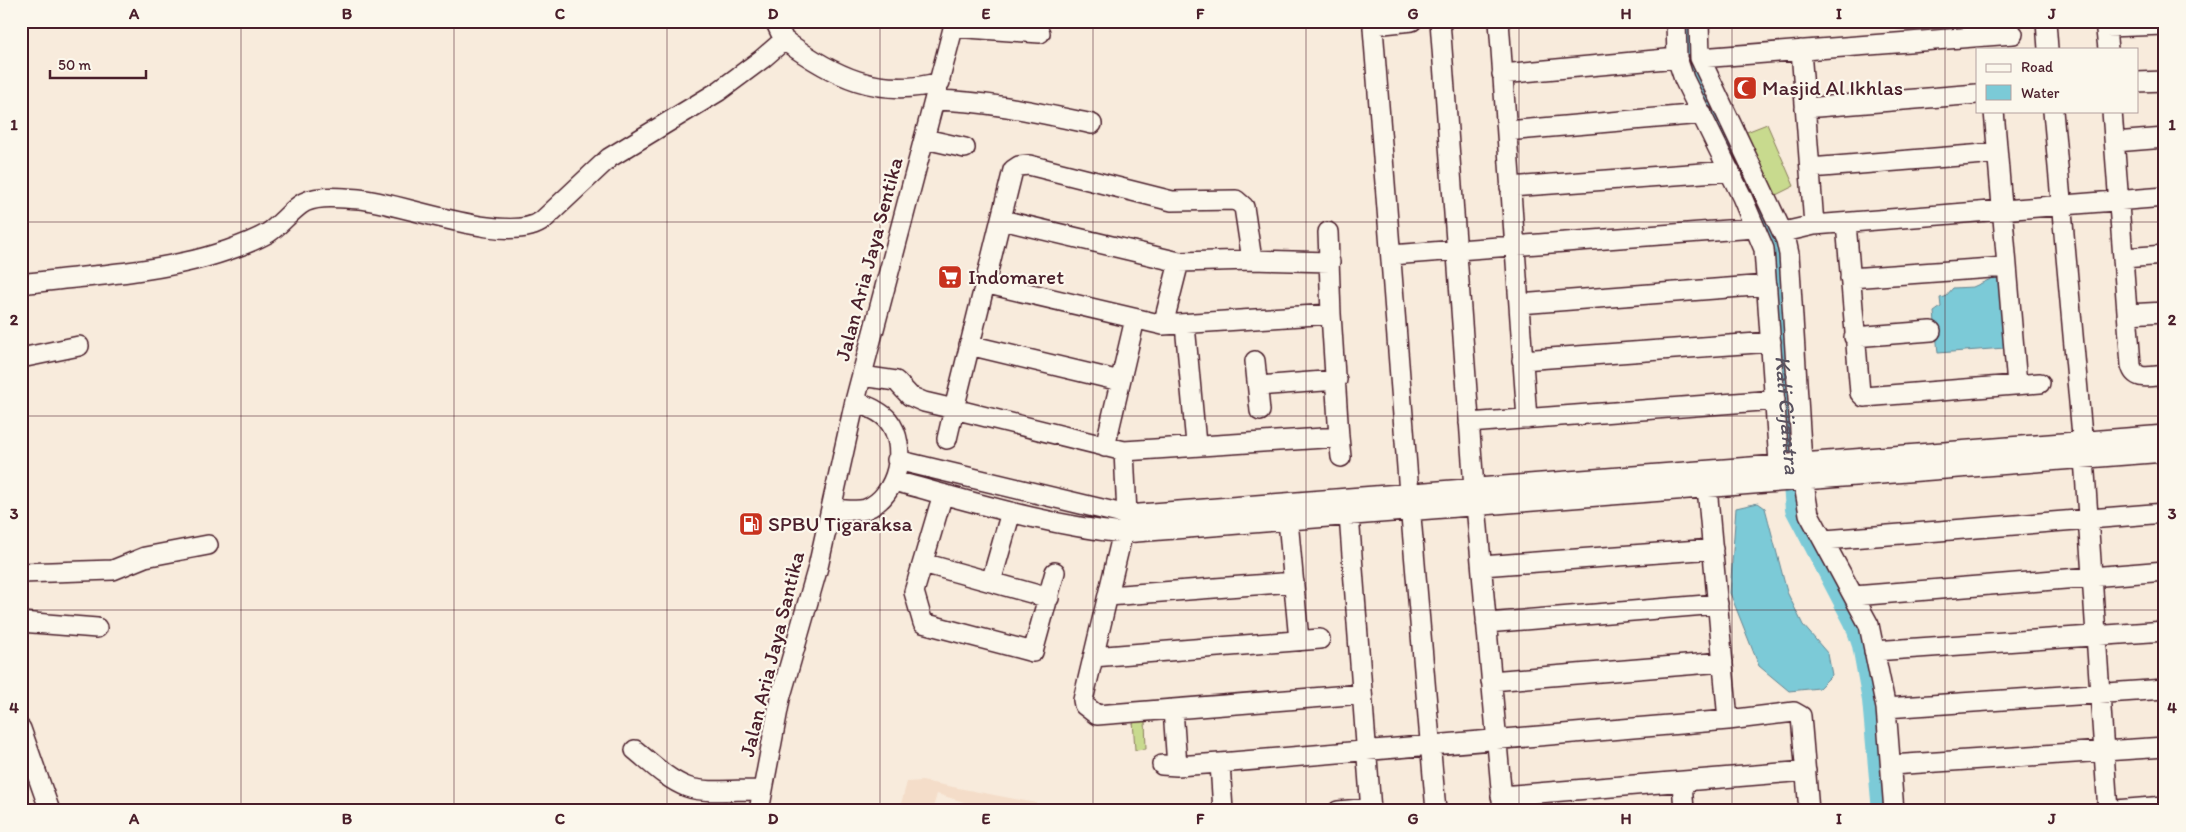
<svg xmlns="http://www.w3.org/2000/svg" width="2186" height="832" font-family="Itim,sans-serif">
  <rect width="100%" height="100%" fill="#f8ebdc"/>
  <filter id="ink" filterUnits="userSpaceOnUse"><feTurbulence type="fractalNoise" baseFrequency=".02" numOctaves="2"/><feDisplacementMap in="SourceGraphic" scale="10" xChannelSelector="R" yChannelSelector="G"/><feConvolveMatrix kernelMatrix="1 2 1 2 8 2 1 2 1" color-interpolation-filters="sRGB"/></filter>
  <g filter="url(#ink)">
    <!-- built -->
    <path fill="#f4ddc9" d="M922 781 1046 805 1045 811H984V808L937 794 932 811H899L907 782Z"/>
    <!-- green -->
    <path fill="#c8da8e" stroke="#897c5c" d="M1767 124 1794 186 1772 197 1744 133Z
      M1145 719 1146 749 1135 750 1133 720Z"/>
    <!-- water -->
    <path fill="#7bcad7" stroke="#678692" d="M2002 274 2005 348 1938 353 1934 312 1941 307 1940 298 1945 297 1953 288 1973 287Z
      M1758 503 1765 508 1787 592 1803 625 1828 654 1832 675 1819 688 1789 691 1759 666 1730 593 1736 508Z"/>
    <g fill="none" stroke-linecap="round" stroke-linejoin="round">
      <!-- river -->
      <path stroke="#7bcad7" stroke-width="22" id="s1" d="M1687 21 1688 67 1759 204 1775 257 1796 509 1855 622 1863 645 1873 700 1883 811"/>
      <defs>
        <path id="minor" d="M1412 21 1374 25 1373 28 1409 493 1436 811
          M1440 21 1474 488
          M1499 21 1527 419
          M1676 21 1677 58 1684 79 1742 197 1764 249 1780 477
          M1699 21 1700 58 1786 240 1789 254 1803 479 1809 514 1869 625 1886 708 1894 811
          M2046 21 2048 49
          M2105 21 2108 49
          M953 27 1040 33
          M2106 27 2165 25
          M784 40C833 76 879 99 940 82
          M1801 50 1814 225
          M1700 58 2013 34
          M1502 74 1677 58
          M2137 82 2165 81
          M935 100C988 101 1040 113 1092 124
          M1805 108 1977 94
          M1994 111 2017 385
          M2053 111 2084 458 2108 811
          M2112 111 2131 365C2135 382 2151 376 2165 375
          M1507 131 1702 114
          M925 139 965 148
          M2115 142 2165 138
          M1810 168 1997 153
          M1510 187 1730 171
          M1002 220 1179 262 1252 260 1330 262
          M1846 223 1860 393 1864 397 2040 383
          M1328 232 1331 314 1339 437 1124 451 1127 515 1083 700 1084 705 1097 715 1362 694
          M1784 232 1814 225 2165 197
          M1391 255 1755 228
          M2123 258 2165 255
          M1850 278 2006 267
          M984 283 1163 325 1331 314
          M21 284C76 277 133 274 186 262 210 257 247 245 268 233 280 225 289 213 300 205 314 194 341 198 359 199 399 202 510 247 543 220L609 158 719 91 762 59 784 40 775 21
          M1519 304 1767 285
          M2127 314 2165 312
          M1163 325 1179 262
          M1185 325 1196 444
          M1854 337 1931 331
          M969 345 1120 381
          M21 358 79 346
          M1522 360 1771 342
          M1255 361 1260 411
          M862 376 896 381 910 396 924 402 954 409 947 439
          M1258 386 1337 380
          M1469 423 1775 400
          M1339 437 1341 457
          M1105 447 1135 319
          M1124 451 954 409 1013 170 1019 166 1029 165 1172 201 1236 200 1244 207 1252 260
          M897 460 1127 515 2165 435
          M894 481C970 501 1046 525 1123 533L2165 452
          M1707 487 1728 720
          M943 494 914 592 923 623 1033 652 1055 572
          M1476 505 1503 811
          M831 509C841 509 857 512 866 509 898 496 909 446 888 420 881 411 866 406 855 401
          M1349 515 1371 811
          M1288 520 1299 641
          M1825 540 2165 513
          M923 563 1049 598
          M1482 566 1713 549
          M21 573 113 570 145 557 208 545
          M991 582 1011 512
          M1108 596 1294 582
          M1854 596 2165 571
          M21 622 97 628
          M1486 623 1718 604
          M1874 651 2165 631
          M1093 657 1320 639
          M1491 681 1723 662
          M1886 708 2165 689
          M1173 709 1177 766
          M21 729 50 811
          M635 750C651 763 668 780 687 787 707 794 740 789 762 790
          M1220 763 1223 811
          M1162 765 1177 766 1220 763 1728 720 1794 712 1801 716 1809 811
          M1891 765 2165 747
          M1682 782 1684 811
          M1501 796 1806 771
          M759 811 780 699 818 567 855 401 955 21
          M1338 811 1371 808
          M2103 811 2165 806"/>
      </defs>
      <!-- minor casing -->
      <use href="#minor" stroke="#4a1f2b" stroke-width="22"/>
      <!-- minor -->
      <use href="#minor" stroke="#fbf7ec" stroke-width="19"/>
    </g>
  </g>
  <!-- grid -->
  <path fill="none" stroke="#4a1f2b" stroke-width="1" stroke-opacity="0.55" d="M241 21V811M454 21V811M667 21V811M880 21V811M1093 21V811M1306 21V811M1519 21V811M1732 21V811M1945 21V811M21 222H2165M21 416H2165M21 610H2165"/>
  <!-- icons -->
  <defs>
    <symbol id="mosque-square" viewBox="-11 -11 22 22"><rect x="-9" y="-9" width="18" height="18" rx="4" fill="#c8321e" stroke="#fbf7ec"/><path d="M3.5-4.9A6 6 0 1 0 3.5 4.9A5 5 0 1 1 3.5-4.9Z" fill="#fff"/></symbol>
    <symbol id="supermarket-square" viewBox="-11 -11 22 22"><rect x="-9" y="-9" width="18" height="18" rx="4" fill="#c8321e" stroke="#fbf7ec"/><path d="M-6-5.5h2.5l.6 2H6L4.5 2H-2.5L-4.4-4H-6ZM-1.5 3.2a1.3 1.3 0 1 0 .1 0ZM3 3.2a1.3 1.3 0 1 0 .1 0Z" fill="#fff"/></symbol>
    <symbol id="fuel-square" viewBox="-11 -11 22 22"><rect x="-9" y="-9" width="18" height="18" rx="4" fill="#c8321e" stroke="#fbf7ec"/><path d="M-5.5-6h7V0h2V4h1.3V-2.5L3-4.5l.8-.8L6-3V5H2.5V1h-1V6h-7ZM-4.2-4.7v3.2H.2V-4.7Z" fill="#fff"/></symbol>
  </defs>
  <g fill-rule="evenodd">
    <use href="#mosque-square" x="1731" y="74" width="28" height="28"/>
    <use href="#supermarket-square" x="936" y="263" width="28" height="28"/>
    <use href="#fuel-square" x="737" y="510" width="28" height="28"/>
  </g>
  <g text-anchor="middle" stroke-width="4.5" stroke-linejoin="round" paint-order="stroke">
    <!-- poi labels -->
    <g font-size="21" fill="#4a1f2b" stroke="#fbf7ec" text-anchor="start">
      <text x="1762" y="95">Masjid Al Ikhlas</text>
      <text x="968" y="284">Indomaret</text>
      <text x="768" y="531">SPBU Tigaraksa</text>
    </g>
    <!-- street labels -->
    <g font-size="21" fill="#4a1f2b" stroke="#fbf7ec">
      <text transform="translate(869 259) rotate(-75)" y="7">Jalan Aria Jaya Sentika</text>
      <text transform="translate(772 654) rotate(-76)" y="7">Jalan Aria Jaya Santika</text>
    </g>
    <!-- water labels -->
    <g font-size="22" font-style="italic" fill="#59525f" stroke="#fbf7ec">
      <text dy="8" stroke="none"><textPath href="#s1" startOffset="414">Kali Cijantra</textPath></text>
    </g>
  </g>
  <!-- margin -->
  <rect width="2186" height="832" fill="none" stroke="#fbf7ec" stroke-width="55"/>
  <!-- legend -->
  <rect x="1976" y="48" width="162" height="65" fill="#fbf7ec" stroke="#b4a19f"/>
  <rect x="1986" y="64" width="25" height="8" fill="#fbf7ec" stroke="#b4a19f"/>
  <text x="2021" y="72" font-size="15" fill="#4a1f2b">Road</text>
  <rect x="1986" y="85" width="25" height="15" fill="#7bcad7" stroke="#b4a19f"/>
  <text x="2021" y="98" font-size="15" fill="#4a1f2b">Water</text>
  <!-- scale -->
  <path d="M50 70v8h96v-8" fill="none" stroke="#4a1f2b" stroke-width="2.5"/>
  <text x="58" y="70" font-size="15" fill="#4a1f2b" stroke="#fbf7ec" stroke-width="4" paint-order="stroke">50 m</text>
  <rect x="28" y="28" width="2130" height="776" fill="none" stroke="#4a1f2b" stroke-width="2"/>
  <g font-size="16" text-anchor="middle" font-weight="bold" fill="#4a1f2b">
    <text x="134" y="19">A</text>
    <text x="347" y="19">B</text>
    <text x="560" y="19">C</text>
    <text x="773" y="19">D</text>
    <text x="986" y="19">E</text>
    <text x="1200" y="19">F</text>
    <text x="1413" y="19">G</text>
    <text x="1626" y="19">H</text>
    <text x="1839" y="19">I</text>
    <text x="2052" y="19">J</text>
    <text x="14" y="130">1</text>
    <text x="2172" y="130">1</text>
    <text x="14" y="325">2</text>
    <text x="2172" y="325">2</text>
    <text x="14" y="519">3</text>
    <text x="2172" y="519">3</text>
    <text x="14" y="713">4</text>
    <text x="2172" y="713">4</text>
    <text x="134" y="824">A</text>
    <text x="347" y="824">B</text>
    <text x="560" y="824">C</text>
    <text x="773" y="824">D</text>
    <text x="986" y="824">E</text>
    <text x="1200" y="824">F</text>
    <text x="1413" y="824">G</text>
    <text x="1626" y="824">H</text>
    <text x="1839" y="824">I</text>
    <text x="2052" y="824">J</text>
  </g>
</svg>
